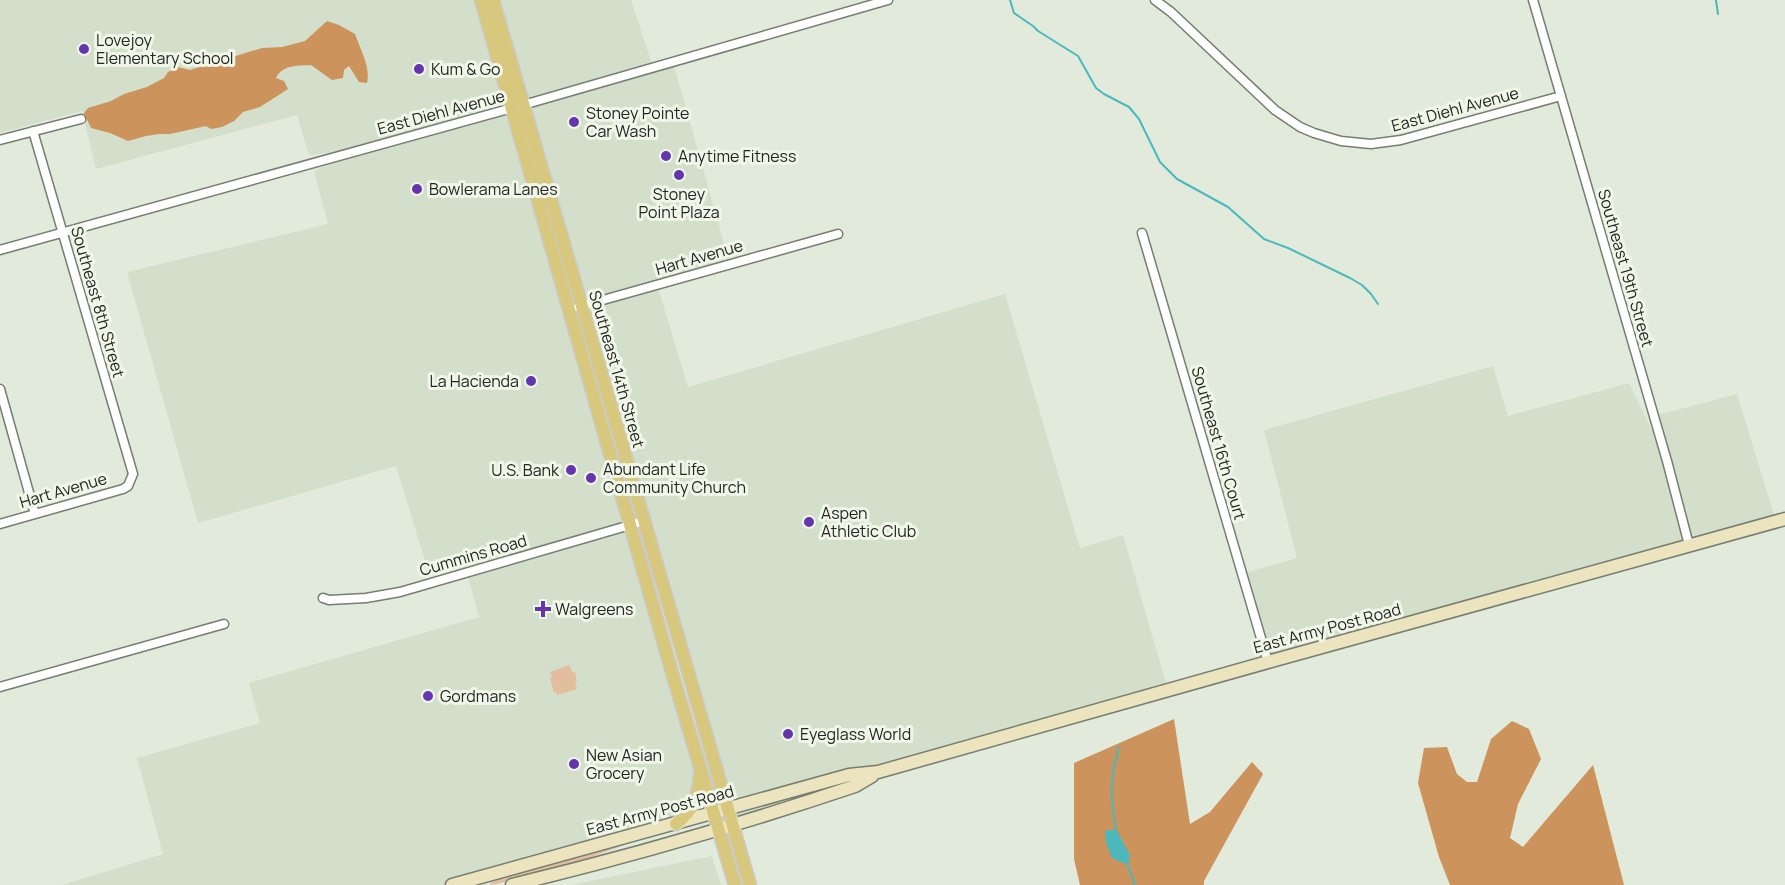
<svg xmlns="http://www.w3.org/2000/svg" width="1785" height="885" font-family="Manrope,sans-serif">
  <rect width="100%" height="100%" fill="#e2eadc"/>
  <!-- built -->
  <path fill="#d4dfcb" d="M0 0H481L711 820 476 885H62L163 854 137 758 260 723 249 683 479 617 467 573 496 563 429 574 396 466 198 523 127 272 328 224 314 171 368 148 309 155 297 115 96 169 82 111 0 133Z
    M494 0H631L653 67 673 62 730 264 657 284 688 387 1005 294 1080 548 1123 535 1168 690 730 818Z
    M1493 366 1508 416 1629 383 1665 457 1654 416 1737 394 1776 521 1268 662 1242 574 1297 558 1264 430Z
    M712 856 721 885H571Z"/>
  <!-- green -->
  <path fill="#e3be9e" d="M570 665 572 672H575L577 681 575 682 577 689 557 695 556 692 554 693 550 678 552 677 550 672Z
    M626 842 627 844 558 869 492 885 490 883 527 869Z"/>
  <!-- forest -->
  <path fill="#cc935c" d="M327 21 339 25 355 34C360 48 371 68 367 83L359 82 349 66 344 70 343 78 332 80 311 65C298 66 283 64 276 78L284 81 288 89 260 107 243 112 234 121 222 127 211 129 206 126 170 134H159L146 136 128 141 110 133 91 128 84 113 88 108 111 101 124 94 147 87 164 78 168 72 178 67 190 70 262 48 282 47 305 41Z
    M1174 719 1190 824 1210 812 1252 762 1263 774 1204 881V885H1080L1074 859V763Z
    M1512 721 1529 729 1541 759 1518 804 1510 838 1523 847 1593 765 1624 885H1450L1439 857 1418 783 1424 748 1447 747 1457 774 1467 782H1477L1491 739Z"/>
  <!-- water -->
  <path fill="#4bb9bb" d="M1116 829 1130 855 1128 865 1112 858 1106 842 1105 831Z"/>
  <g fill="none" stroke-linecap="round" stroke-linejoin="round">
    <!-- stream -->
    <path stroke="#4bb9bb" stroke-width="2" d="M1010 0 1014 13 1033 26 1038 31 1078 56 1096 88 1104 94 1129 107 1139 119 1160 162 1177 179 1228 207 1264 239 1288 248 1350 278 1362 285 1371 294 1378 304
      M1716 0 1718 14
      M1116 829C1112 808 1110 787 1114 766 1116 758 1119 754 1118 747
      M1127 863 1135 885"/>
    <defs>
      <path id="street" d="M1155 0 1171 12 1275 110 1300 127 1314 133 1341 141 1371 144 1401 140 1561 96
        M1533 0 1667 461 1689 545
        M0 140 81 119
        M1142 233 1268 662
        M0 250 523 105 888 0
        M578 307 838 234
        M0 389 35 514
        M0 524 123 489 128 486 133 474 33 131
        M323 598 329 600 366 598 400 592 644 521
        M0 687 224 624"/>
      <path id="secondary" d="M452 885 849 775 878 772 1275 660 1785 519
        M512 885C628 857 742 824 855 786L872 776"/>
      <path id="primary" d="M481 0 673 676 735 885
        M493 0 750 885
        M676 824C694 809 698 798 700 775"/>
    </defs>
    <!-- street casing -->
    <use href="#street" stroke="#767d71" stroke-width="11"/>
    <!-- secondary casing -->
    <use href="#secondary" stroke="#767d71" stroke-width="15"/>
    <!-- primary casing -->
    <use href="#primary" stroke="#cacbca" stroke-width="15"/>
    <!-- street -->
    <use href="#street" stroke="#fff" stroke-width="8"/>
    <!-- secondary -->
    <use href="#secondary" stroke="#ece4be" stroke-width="12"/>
    <!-- primary -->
    <use href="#primary" stroke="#d8c87d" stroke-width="12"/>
  </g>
  <!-- markers -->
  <g fill="#6435ad" stroke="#f0f7e9" stroke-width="2">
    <circle cx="84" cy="49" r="6"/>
    <circle cx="419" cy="69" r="6"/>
    <circle cx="574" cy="122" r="6"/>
    <circle cx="666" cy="156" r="6"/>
    <circle cx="679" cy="175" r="6"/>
    <circle cx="417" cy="189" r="6"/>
    <circle cx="531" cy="381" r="6"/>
    <circle cx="571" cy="470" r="6"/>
    <circle cx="591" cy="478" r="6"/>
    <circle cx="809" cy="522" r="6"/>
    <path d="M540 600h6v6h6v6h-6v6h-6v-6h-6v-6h6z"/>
    <circle cx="428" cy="696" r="6"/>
    <circle cx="788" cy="734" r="6"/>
    <circle cx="574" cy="764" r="6"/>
  </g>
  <g text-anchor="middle" stroke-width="6" stroke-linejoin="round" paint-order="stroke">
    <!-- poi labels -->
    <g font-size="16" fill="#232621" stroke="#f0f7e9" text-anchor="start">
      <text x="96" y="46">Lovejoy<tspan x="96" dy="18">Elementary School</tspan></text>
      <text x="431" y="75">Kum &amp; Go</text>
      <text x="586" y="119">Stoney Pointe<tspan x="586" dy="18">Car Wash</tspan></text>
      <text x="678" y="162">Anytime Fitness</text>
      <text x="429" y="195">Bowlerama Lanes</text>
      <text x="679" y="200" text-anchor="middle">Stoney<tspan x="679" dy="18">Point Plaza</tspan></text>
      <text x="519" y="387" text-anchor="end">La Hacienda</text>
      <text x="603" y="475">Abundant Life<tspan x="603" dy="18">Community Church</tspan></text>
      <text x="559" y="476" text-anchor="end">U.S. Bank</text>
      <text x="821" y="519">Aspen<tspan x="821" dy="18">Athletic Club</tspan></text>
      <text x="555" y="615">Walgreens</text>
      <text x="440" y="702">Gordmans</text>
      <text x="800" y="740">Eyeglass World</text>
      <text x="586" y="761">New Asian<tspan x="586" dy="18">Grocery</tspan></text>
    </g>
    <!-- street labels -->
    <g font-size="16" fill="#232621" stroke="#f0f7e9">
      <text transform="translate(1455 109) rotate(-15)" y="6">East Diehl Avenue</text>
      <text transform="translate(441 112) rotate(-15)" y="6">East Diehl Avenue</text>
      <text transform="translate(699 257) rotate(-16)" y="6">Hart Avenue</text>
      <text transform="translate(1626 268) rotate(74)" y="6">Southeast 19th Street</text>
      <text transform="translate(98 302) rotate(74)" y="6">Southeast 8th Street</text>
      <text transform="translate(617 369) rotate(74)" y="6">Southeast 14th Street</text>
      <text transform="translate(1219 443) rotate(74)" y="6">Southeast 16th Court</text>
      <text transform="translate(63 490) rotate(-16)" y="6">Hart Avenue</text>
      <text transform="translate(473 555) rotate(-16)" y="6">Cummins Road</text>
      <text transform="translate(1327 628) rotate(-15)" y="6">East Army Post Road</text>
      <text transform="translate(660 810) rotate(-15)" y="6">East Army Post Road</text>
    </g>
  </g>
</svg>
